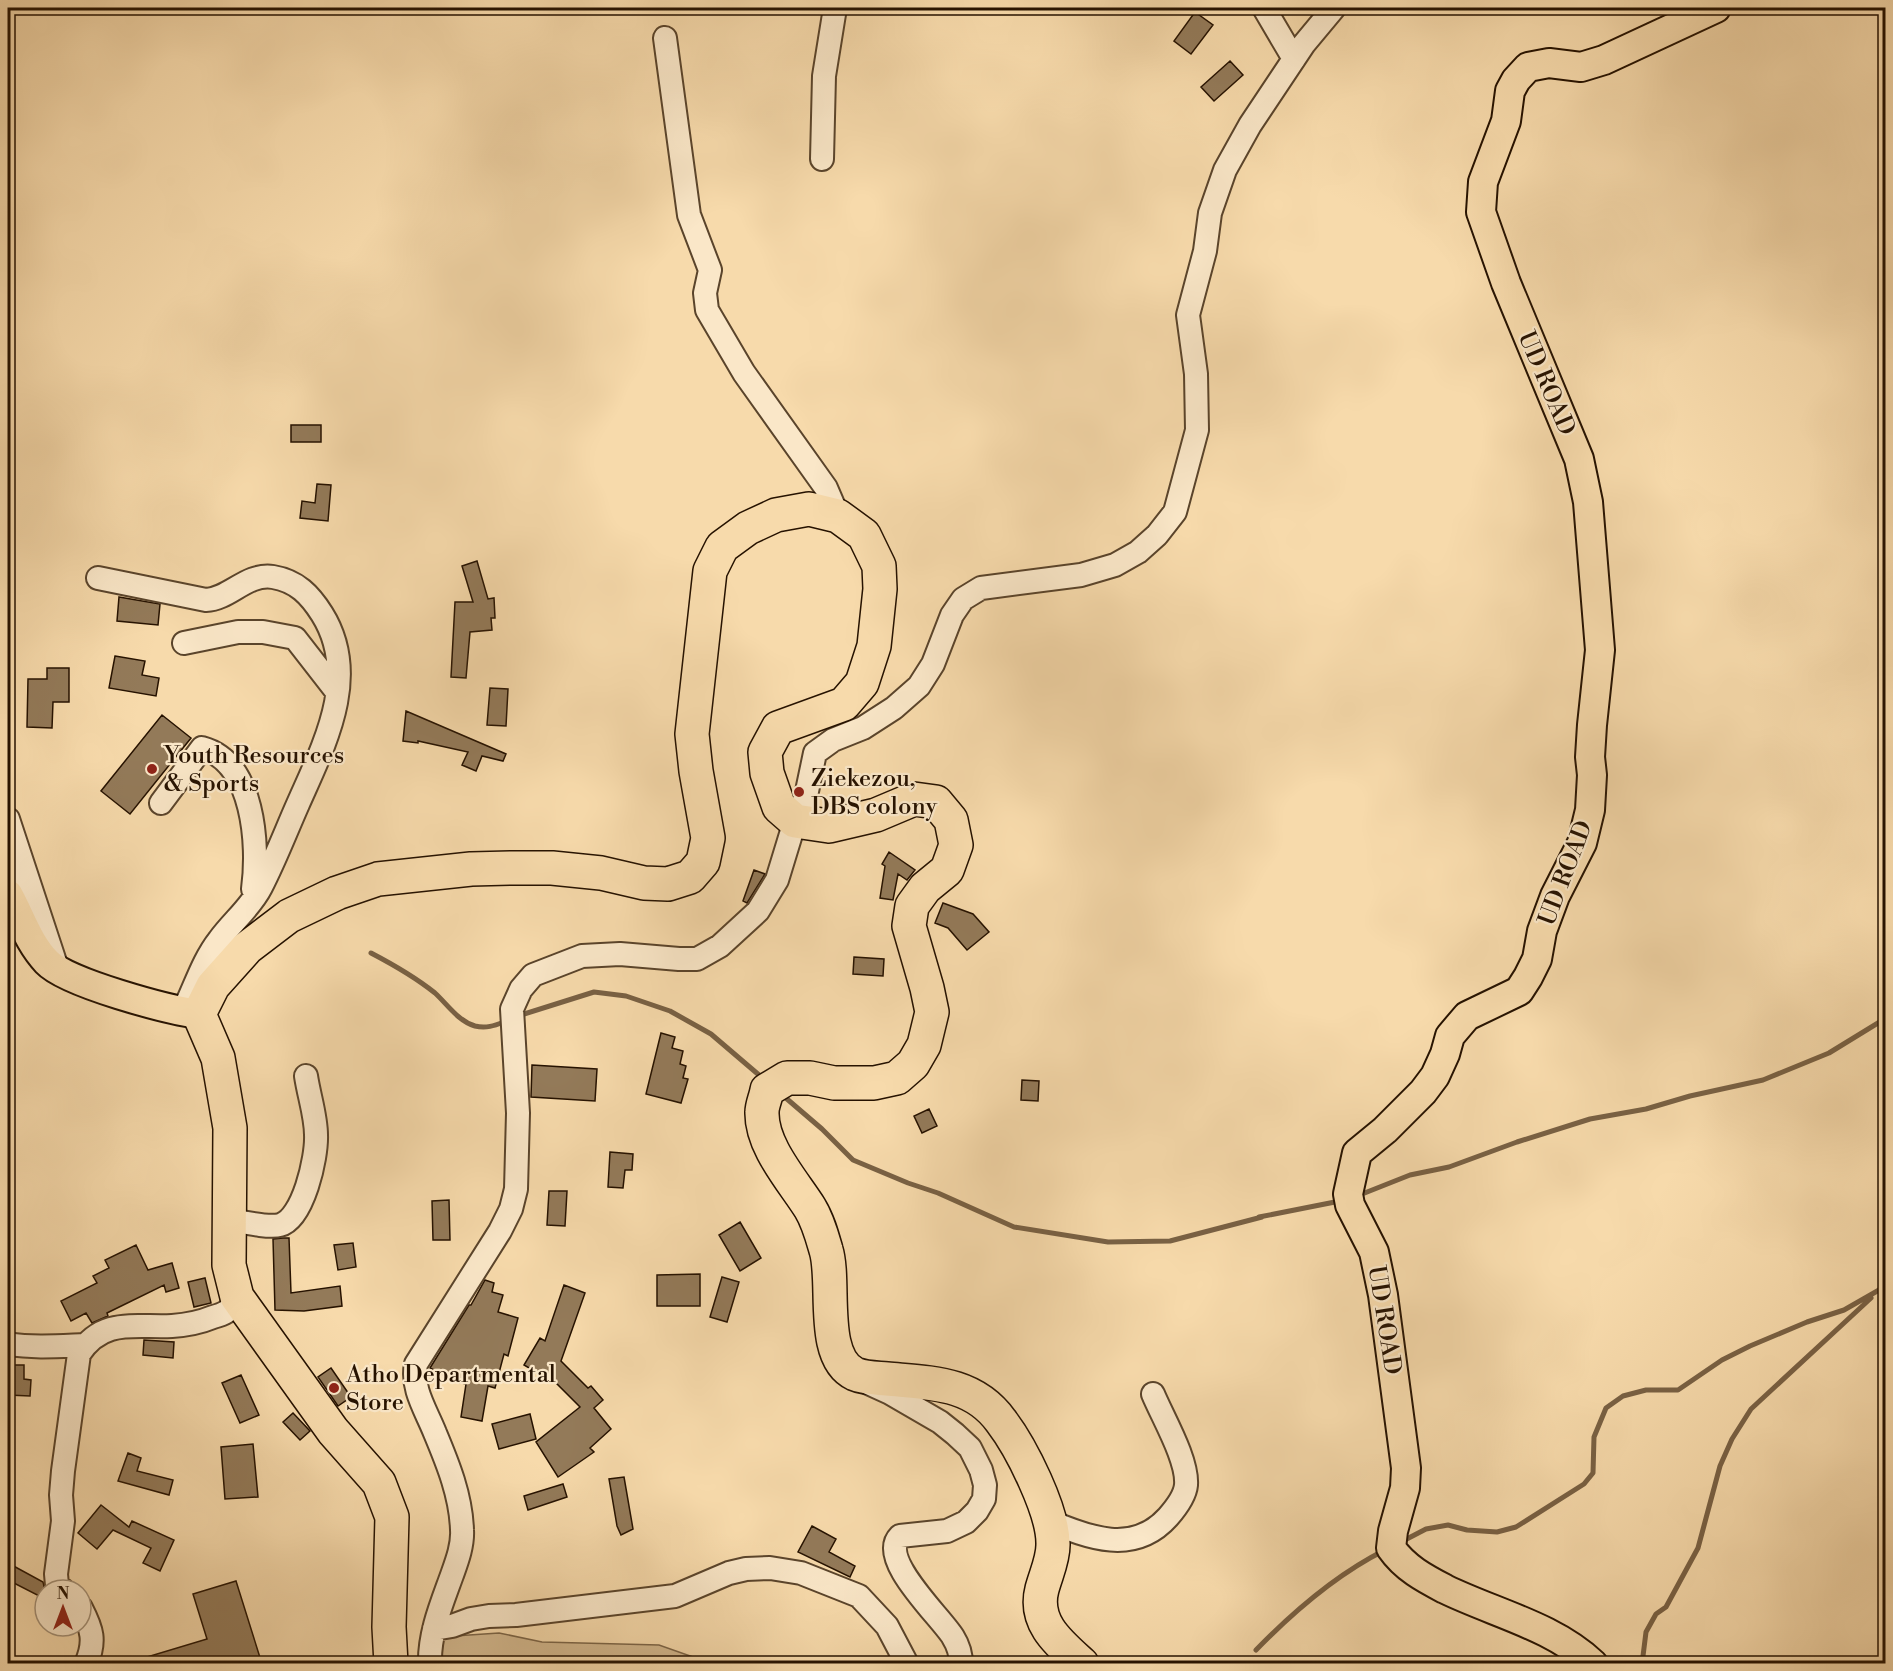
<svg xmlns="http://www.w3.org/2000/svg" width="1893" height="1671" font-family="'Libre Bodoni',serif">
  <rect width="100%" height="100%" fill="#f7daab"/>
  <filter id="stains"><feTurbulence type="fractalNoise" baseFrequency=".00333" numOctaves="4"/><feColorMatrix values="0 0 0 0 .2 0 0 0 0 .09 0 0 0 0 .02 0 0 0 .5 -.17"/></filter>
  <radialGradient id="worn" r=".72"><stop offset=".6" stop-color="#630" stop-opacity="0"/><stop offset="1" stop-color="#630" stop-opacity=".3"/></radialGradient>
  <!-- green -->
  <path fill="#d3b88e" stroke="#7c6547" stroke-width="1.5" d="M499 1633 542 1642 659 1645 710 1663H441L440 1637Z"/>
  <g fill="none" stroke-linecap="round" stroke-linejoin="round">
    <!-- stream -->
    <path stroke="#796144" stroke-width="5" d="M371 953C394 965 415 977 435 993 447 1004 458 1021 475 1026 487 1029 496 1025 507 1021
      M518 1016 594 992 626 996 670 1011 711 1034 759 1075
      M787 1099 822 1129 853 1160 908 1183 938 1193 1014 1227 1108 1242 1170 1241 1262 1217
      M1357 1196 1410 1175 1449 1167 1517 1142 1590 1119 1646 1109 1690 1096 1763 1080 1829 1053 1886 1018
      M1259 1217 1340 1201
      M1401 1542 1426 1529 1448 1525 1467 1530 1497 1532 1516 1527 1584 1484 1593 1473 1594 1437 1606 1408 1623 1396 1646 1390H1678L1722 1360 1750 1346 1807 1322 1844 1310 1879 1290 1886 1281
      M1256 1650C1292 1613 1339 1573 1385 1550
      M1642 1664 1646 1632 1656 1614 1666 1607 1698 1548 1720 1466 1732 1439 1751 1409 1871 1298"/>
  </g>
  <!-- building -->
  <path fill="#937a59" stroke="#261200" stroke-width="1.5" d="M1195 12 1213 25 1191 54 1174 41Z
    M1230 61 1243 75 1214 101 1201 87Z
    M291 425H321V442H291Z
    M317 484 331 485 328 521 300 518 302 501 315 503Z
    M477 561 488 599 494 598 495 618H491L492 630 470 632 466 678 451 677 455 602H473L462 566Z
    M119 597 160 604 158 625 117 621Z
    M115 656 145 661 142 675 159 678 156 696 109 688Z
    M47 668H69V702H53L52 728 27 727 28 679H47Z
    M490 688 508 689 506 726 487 725Z
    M406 711 506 754 503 761 482 756 476 771 462 765 468 752 418 741V743L403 741Z
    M162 715 191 738 130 814 101 791Z
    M889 852 915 870 907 880 898 874 893 900 880 898 885 866 882 864Z
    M754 870 765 874 747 903 743 901Z
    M943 903 973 914 989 932 967 950 948 928 935 923Z
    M854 957 884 959 883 976 853 974Z
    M661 1033 675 1037 672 1048 683 1051 680 1064 686 1066 683 1078 688 1079 681 1103 646 1094Z
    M532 1065 597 1069 595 1101 531 1097Z
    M1022 1080 1039 1081 1038 1101 1021 1100Z
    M929 1109 937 1126 922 1133 914 1116Z
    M610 1152 633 1154 632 1170H625L623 1188 608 1187Z
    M549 1191H567L565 1226 547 1225Z
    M449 1200 450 1240H433L432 1201Z
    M740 1222 761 1258 740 1271 719 1235Z
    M283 1238H289L291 1293 340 1286 342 1306 304 1311 275 1310 273 1239Z
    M353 1243 356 1267 338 1270 334 1245Z
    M136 1245 148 1270 172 1263 179 1288 166 1292 164 1285 107 1313 108 1316 92 1323 86 1313 71 1321 61 1301 97 1283 93 1276 109 1268 105 1260Z
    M700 1274V1306H657V1275Z
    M722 1277 739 1282 727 1322 710 1317Z
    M205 1278 211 1303 194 1307 188 1282Z
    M485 1280 494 1283 492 1292 503 1295 498 1312 518 1318 508 1356 504 1354 495 1388 488 1386 482 1421 461 1417 466 1384 457 1382 430 1368 469 1305H471Z
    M564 1285 585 1293 561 1361 588 1388 591 1386 603 1400 594 1408 611 1429 590 1448 594 1452 558 1477 536 1442 580 1407 544 1371 541 1375 524 1365 540 1338 545 1341Z
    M144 1340 174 1342 173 1358 143 1355Z
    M8 1365H24V1379L31 1380 30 1396 8 1395Z
    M331 1368 351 1397 338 1406 318 1377Z
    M241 1375 259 1415 240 1423 222 1383Z
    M293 1413 310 1431 300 1440 283 1422Z
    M530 1414 536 1439 499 1449 492 1424Z
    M253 1444 258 1497 225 1499 221 1447Z
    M128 1453 141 1458 137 1471 173 1480 169 1495 118 1481Z
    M624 1477 633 1529 621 1535 617 1526 609 1479Z
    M563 1484 567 1497 528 1510 524 1496Z
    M101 1505 129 1527 132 1521 174 1540 160 1571 143 1563 151 1548 113 1530 97 1549 78 1533Z
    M812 1526 836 1539 829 1552 855 1566 850 1577 798 1552Z
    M8 1563 43 1582 45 1590 43 1598 8 1580Z
    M236 1581 262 1664H138L137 1660 207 1639 193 1594Z"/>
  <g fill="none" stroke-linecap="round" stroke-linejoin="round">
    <defs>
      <path id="minor" d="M1264 8 1294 59
        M665 38 689 215 710 270 705 293 707 310 744 373 826 488 838 516
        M822 159 824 76 835 8
        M98 578 206 600C230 599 246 573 273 577 297 581 310 595 322 614 361 676 324 745 298 804 286 831 275 860 261 887 251 907 232 922 219 940 204 959 196 984 186 1005
        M184 643 238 632H263L295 638 337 692
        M161 803 202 748C254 762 259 845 253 889
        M8 819 57 968
        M8 869 20 901
        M230 1220C242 1222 269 1228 280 1225 303 1219 317 1158 316 1135 316 1116 309 1096 306 1076
        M8 1344C34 1348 59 1346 85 1345
        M868 1383 890 1393 940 1422 955 1434 970 1448 981 1470 985 1485 984 1499 977 1511 966 1522 947 1531 900 1536C877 1559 941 1617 953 1637 958 1645 961 1654 961 1664
        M1049 1521C1089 1538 1134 1555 1168 1517 1175 1509 1185 1496 1186 1485 1188 1460 1163 1418 1153 1394
        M63 1590 57 1585 56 1574 63 1521 61 1495 63 1471 79 1354C103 1317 136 1328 172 1326 186 1325 201 1322 213 1317 217 1316 223 1314 226 1312 231 1309 234 1301 237 1297
        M81 1608C92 1629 96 1641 86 1664
        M434 1629 452 1626 471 1619 489 1616 516 1615 675 1596 729 1573 746 1569 770 1568 801 1573 859 1596 887 1626 907 1664
        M430 1664C429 1633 442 1603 452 1575 457 1561 463 1545 462 1530 461 1496 448 1464 435 1433 426 1410 411 1389 416 1364L500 1231 511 1209 516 1189 518 1113 512 1009 521 989 533 975 582 956 620 954 679 959H697L720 946 758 911 777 880 795 821 806 796 815 753 833 740 863 728 894 708 919 686 933 664 952 615 963 599 981 588 1081 575 1115 565 1138 552 1157 535 1175 512 1197 430 1196 374 1188 315 1205 251 1210 213 1225 170 1250 125 1304 44 1334 8"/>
      <path id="major" d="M8 894C21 917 28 942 47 962 67 983 168 1010 199 1014
        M1593 1664C1553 1626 1494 1613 1445 1589 1424 1578 1405 1568 1391 1548L1393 1531 1405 1488 1406 1468 1383 1295 1374 1252 1350 1205 1348 1194 1357 1153 1385 1130 1423 1092 1435 1076 1445 1054 1450 1036 1467 1016 1519 991 1528 977 1537 959 1542 931 1555 896 1582 843 1590 810 1592 775 1590 757 1592 725 1600 650 1588 502 1579 459 1506 283 1481 212 1483 182 1506 121 1510 91 1516 80 1528 67 1549 63 1581 67 1604 60 1716 8"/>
      <path id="highway" d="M391 1664 389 1627 392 1517 379 1483 333 1431 237 1297 229 1265 230 1128 218 1058 199 1014 213 986 247 948 289 916 337 893 378 879 471 869 511 868H552L601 873 644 883 668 884 690 877 703 862 708 838 696 771 692 734 710 571 722 547 748 528 776 515 809 509 838 516 864 535 879 566 880 589 874 646 862 683 844 704 778 728 765 752 767 773 779 807 795 821 829 826 876 815 914 799 936 802 951 820 956 845 947 870 925 888 912 906 909 926 927 988 932 1012 924 1045 913 1064 897 1078 874 1083H834L810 1078H787L767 1090C766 1097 762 1105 762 1112 761 1146 793 1181 810 1208 818 1221 822 1236 826 1250 836 1282 819 1357 855 1374 864 1378 877 1378 887 1379 930 1383 973 1382 1001 1421 1021 1447 1054 1512 1053 1545 1053 1560 1046 1574 1042 1589 1033 1623 1060 1644 1082 1664"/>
    </defs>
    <!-- minor casing -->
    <use href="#minor" stroke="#5a442b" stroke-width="26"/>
    <!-- major casing -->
    <use href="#major" stroke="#261200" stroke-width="32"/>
    <!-- highway casing -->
    <use href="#highway" stroke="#261200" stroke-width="36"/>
    <!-- minor -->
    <use href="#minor" stroke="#fae7c8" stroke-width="22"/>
    <!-- major -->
    <use href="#major" stroke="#f7daab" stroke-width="28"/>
    <!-- highway -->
    <use href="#highway" stroke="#f7daab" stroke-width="33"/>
  </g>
  <!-- markers -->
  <g fill="#8f2418" stroke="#fae7c8" stroke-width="2">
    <circle cx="152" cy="769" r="6"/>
    <circle cx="799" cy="792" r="6"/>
    <circle cx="334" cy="1388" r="6"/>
  </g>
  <g text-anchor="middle" stroke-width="4.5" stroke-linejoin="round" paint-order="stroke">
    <!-- street labels -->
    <g font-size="24" fill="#261200" stroke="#fae7c8">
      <text transform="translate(1547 383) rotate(67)" y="8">UD ROAD</text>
      <text transform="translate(1565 873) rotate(-69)" y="8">UD ROAD</text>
      <text transform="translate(1385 1320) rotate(81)" y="8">UD ROAD</text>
    </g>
    <!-- poi labels -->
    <g font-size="24" fill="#261200" stroke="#fae7c8" text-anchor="start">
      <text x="164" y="763">Youth Resources<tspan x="164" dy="28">&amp; Sports</tspan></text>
      <text x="811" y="786">Ziekezou,<tspan x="811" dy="28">DBS colony</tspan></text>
      <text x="346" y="1382">Atho Departmental<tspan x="346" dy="28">Store</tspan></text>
    </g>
  </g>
  <!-- margin -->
  <rect width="1893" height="1671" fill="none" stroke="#f7daab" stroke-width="30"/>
  <rect x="9" y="9" width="1875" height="1653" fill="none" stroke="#261200" stroke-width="3"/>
  <rect x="15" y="15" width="1863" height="1641" fill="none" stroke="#261200" stroke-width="1.5"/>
  <!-- north arrow -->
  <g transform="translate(63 1608)"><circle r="28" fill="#fae7c8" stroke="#a59278" stroke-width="1.5"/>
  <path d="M0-4.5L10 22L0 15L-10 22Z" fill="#8f2418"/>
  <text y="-9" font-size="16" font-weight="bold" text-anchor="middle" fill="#261200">N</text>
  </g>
  <rect width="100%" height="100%" filter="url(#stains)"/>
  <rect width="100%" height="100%" fill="url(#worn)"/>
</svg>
